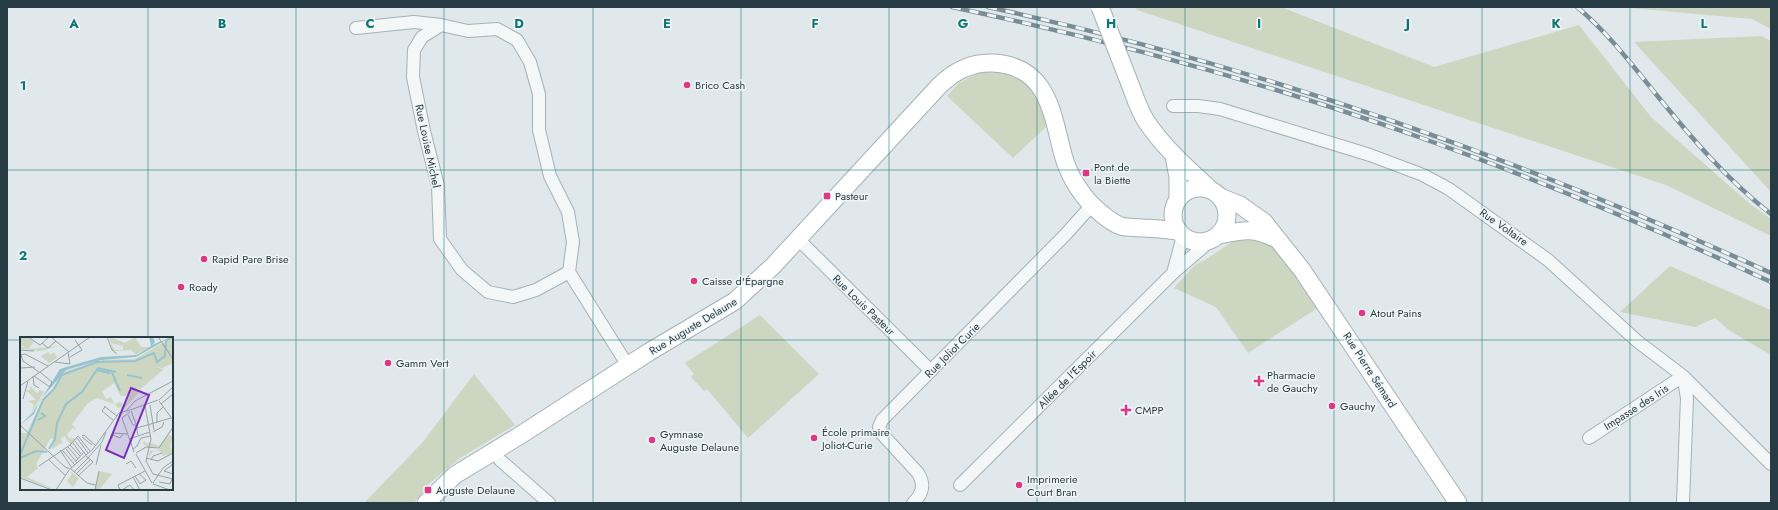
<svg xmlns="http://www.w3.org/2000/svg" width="1778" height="510" font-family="Jost,sans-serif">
  <rect width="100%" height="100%" fill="#e0e8eb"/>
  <!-- green -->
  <path fill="#ccd6c0" d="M1135 7H1281L1434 67 1579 25 1651 117 1750 204 1771 219V236L1666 185 1137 10Z
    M1620 7H1771V29L1752 19Z
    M1761 36 1771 41V192L1634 42Z
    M983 70 1013 73 1033 89 1048 125 1013 158 947 96 959 83Z
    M1258 232 1281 257 1319 307 1248 353 1216 307 1174 288 1195 265 1205 260 1235 240Z
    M1670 266 1771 310V355L1730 331 1715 318 1695 327 1620 312Z
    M760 315 819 374 748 438 707 389 704 391 691 377 694 374 685 363Z
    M474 374 515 425 460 458 430 483 414 503H364L423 442Z"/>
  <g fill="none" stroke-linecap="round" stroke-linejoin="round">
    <defs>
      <path id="street" d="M441 25 422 37 414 50 413 77 424 131 438 186 440 239 462 270 488 292 513 297 536 290 569 272
        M356 28 414 22 441 25 468 31 497 29 517 40 530 62 539 94V130L550 176 568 212 573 242 569 272 628 366
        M1173 106H1198L1220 109 1370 155 1423 175 1449 189 1548 260 1637 341 1683 376 1771 464
        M798 239 931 371
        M1173 273 1183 236
        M1589 438 1683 376 1687 398 1683 503
        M494 451 500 460 549 503
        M960 485 1173 273 1210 241
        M913 503C923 494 925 484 918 473L882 434 879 427 882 420 1066 234 1092 205"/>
      <path id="secondary" d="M1130 84C1135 97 1139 110 1146 121 1164 148 1188 169 1212 191
        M1174 156 1178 177V200
        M1173 215a27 27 0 1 1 54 0a27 27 0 1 1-54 0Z
        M1220 197 1240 205 1264 222 1302 270 1458 503
        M1219 235C1244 230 1252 227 1277 239
        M426 503 455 475 519 436 649 352 735 301 773 266 939 86C954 71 971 62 993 63 1050 66 1052 116 1064 158 1069 175 1080 193 1092 205 1099 212 1112 223 1121 226 1128 228 1135 227 1142 228 1154 228 1167 230 1179 231"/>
    </defs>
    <!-- street casing -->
    <use href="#street" stroke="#a5b1b6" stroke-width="14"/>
    <!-- secondary casing -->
    <use href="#secondary" stroke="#a5b1b6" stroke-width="19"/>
    <!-- street -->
    <use href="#street" stroke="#f3f7f8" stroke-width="12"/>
    <!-- secondary -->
    <use href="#secondary" stroke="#fff" stroke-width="17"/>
    <defs>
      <path id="rail" d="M952 7C1108 40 1263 82 1413 135 1535 178 1654 228 1771 282
        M988 7C1259 66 1519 158 1771 273
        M1577 7C1607 32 1630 62 1655 93 1690 136 1726 179 1771 214"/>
    </defs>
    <!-- rail casing -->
    <use href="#rail" stroke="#788d96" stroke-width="4.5"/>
    <!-- rail -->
    <use href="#rail" stroke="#f0f6f8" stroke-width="3" stroke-dasharray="9" stroke-linecap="butt"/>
    <defs>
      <path id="secondary-bridge" d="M1100 7 1130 84"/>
    </defs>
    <!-- secondary-bridge casing -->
    <use href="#secondary-bridge" stroke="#a5b1b6" stroke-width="19" stroke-linecap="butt"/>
    <!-- secondary-bridge -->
    <use href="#secondary-bridge" stroke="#fff" stroke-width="17"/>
  </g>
  <!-- grid -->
  <path fill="none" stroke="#0f766e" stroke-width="1" stroke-opacity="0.55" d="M148 7V338M296 7V503M444 7V503M593 7V503M741 7V503M889 7V503M1037 7V503M1185 7V503M1334 7V503M1482 7V503M1630 7V503M7 170H1771M7 340H21M172 340H1771M148 489V503"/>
  <!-- markers -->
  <g fill="#de3784" stroke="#f0f6f8" stroke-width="1.5">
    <circle cx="687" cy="85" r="4"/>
    <rect x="1082" y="169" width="8" height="8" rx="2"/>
    <rect x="823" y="192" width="8" height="8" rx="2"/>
    <circle cx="204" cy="259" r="4"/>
    <circle cx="694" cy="281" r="4"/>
    <circle cx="181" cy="287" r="4"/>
    <circle cx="1362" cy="313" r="4"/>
    <circle cx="388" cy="363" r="4"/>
    <path d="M1257 375h4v4h4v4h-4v4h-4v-4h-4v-4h4z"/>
    <circle cx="1332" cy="406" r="4"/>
    <path d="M1124 404h4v4h4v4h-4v4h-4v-4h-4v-4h4z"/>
    <circle cx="814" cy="438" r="4"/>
    <circle cx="652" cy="440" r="4"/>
    <circle cx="1019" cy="485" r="4"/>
    <rect x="424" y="486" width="8" height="8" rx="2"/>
  </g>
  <g text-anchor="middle" stroke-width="3" stroke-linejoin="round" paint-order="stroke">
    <!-- poi labels -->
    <g font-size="11" fill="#273b44" stroke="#f0f6f8" text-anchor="start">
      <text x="695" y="89">Brico Cash</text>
      <text x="1094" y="171">Pont de<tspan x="1094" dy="13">la Biette</tspan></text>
      <text x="835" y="200">Pasteur</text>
      <text x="212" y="263">Rapid Pare Brise</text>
      <text x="702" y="285">Caisse d'Épargne</text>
      <text x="189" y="291">Roady</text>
      <text x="1370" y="317">Atout Pains</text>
      <text x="396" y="367">Gamm Vert</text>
      <text x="1267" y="379">Pharmacie<tspan x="1267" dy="13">de Gauchy</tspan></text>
      <text x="1340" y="410">Gauchy</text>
      <text x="1135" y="414">CMPP</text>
      <text x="822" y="436">École primaire<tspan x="822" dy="13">Joliot-Curie</tspan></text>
      <text x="660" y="438">Gymnase<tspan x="660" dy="13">Auguste Delaune</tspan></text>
      <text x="1027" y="483">Imprimerie<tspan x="1027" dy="13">Court Bran</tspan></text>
      <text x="436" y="494">Auguste Delaune</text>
    </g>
    <!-- street labels -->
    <g font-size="11" fill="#273b44" stroke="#f0f6f8">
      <text transform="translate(428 146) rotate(78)" y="4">Rue Louise Michel</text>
      <text transform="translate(1504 227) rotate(35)" y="4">Rue Voltaire</text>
      <text transform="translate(864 305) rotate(44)" y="4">Rue Louis Pasteur</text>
      <text transform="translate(693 326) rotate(-31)" y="4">Rue Auguste Delaune</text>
      <text transform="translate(952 350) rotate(-45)" y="4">Rue Joliot Curie</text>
      <text transform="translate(1370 370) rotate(57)" y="4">Rue Pierre Sémard</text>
      <text transform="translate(1067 379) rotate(-45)" y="4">Allée de l'Espoir</text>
      <text transform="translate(1636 407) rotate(-33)" y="4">Impasse des Iris</text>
    </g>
  </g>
  <!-- overview -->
  <g transform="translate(20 337)">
    <rect width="153" height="153" fill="#e0e8eb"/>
    <path d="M0 0H7L14 5 8 12 39 9 20 14 3 12 0 11V9L6 11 0 7ZM89 0 105 6 115 0 121 10H129L116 18 111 13 95 14 92 13 91 7 95 13H103V9L91 6ZM153 0V26L142 31 133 30 144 32 118 54 110 57 111 52 106 59H101L94 46 82 55 86 62 91 60 94 67 77 61 68 66 52 87 57 94 53 91 47 97 49 101 56 102 51 108 44 99 41 102 43 107 40 106 33 112 31 110 35 103 31 101 16 127 18 131 7 140 35 153 0 140V96H7L23 61 32 53 42 35 83 23 115 22ZM28 15 30 18 34 15 37 21 29 26 21 19ZM10 49 17 56 20 53 24 55 11 76 14 68 8 64 16 63 6 53H10ZM122 52 102 74 100 73 102 70 98 71 95 67 100 65 104 67 103 70 108 64 109 58ZM148 97 153 100 150 109 153 116 143 119 140 114 132 115 129 121 130 113 137 115 141 110H129L116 117 128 110 123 107 124 104 127 107 130 105 139 109ZM50 134 59 141 53 150 47 144 52 137ZM79 134 92 137 79 153H75Z" fill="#ccd6c0"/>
    <path d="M129 0H133L135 5 132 8 151 0 116 20 81 23 46 33 20 63 14 77 0 88 13 75 40 32 81 20 117 18 131 9Z" fill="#97c3cf"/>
    <path fill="none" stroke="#97c3cf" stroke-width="2" d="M76 33 90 36M91 33 100 54M107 38 122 41M18 83 25 79 21 76M29 112 35 102 37 86 46 67 62 55 78 31 96 35M0 118 23 63 34 52 42 38 77 25 115 24 134 16 137 25 145 19 146 4 152 0M0 121 16 114 27 115"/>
    <path fill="none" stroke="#96a3a8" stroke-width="1" d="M8 0 20 8 29 0M31 0 49 15M87 0 92 13 97 17M138 0 153 22M22 6 28 11 36 4M0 13 14 14M48 15 50 27M0 18 5 17 28 29M1 18 3 24 19 35M50 20 62 13 55 3M35 25 50 27M1 31 15 30M13 39 14 48 19 51M14 39 30 50 32 45 20 35M0 49 70 0M3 62 8 44M139 63 153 50M139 64 153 83M141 67 153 57M130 68 134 93M84 69 97 79M125 69 131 102 126 124 133 137 153 142M85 70 82 74 93 83M110 73 138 63M106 74 115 64 153 44M111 74 116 87M110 75 102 81 114 115M108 78 113 88H116L118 98M137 86V76L143 70M0 88 45 130 50 132 73 112 99 76 110 73M117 91 151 81M133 95 142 90 144 85M93 98 100 101 103 97M62 99 64 98 75 108M62 100 72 108M57 101 68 116M92 101 94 96 107 97M109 102 130 95M55 104 66 118M53 106 61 117M50 108 60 119M48 110 58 122M46 112 57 126M113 112 117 109 121 101 131 99M40 113 52 131M43 114 55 128M116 116 126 110 139 111 153 90M116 117 132 146M68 121 82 105 86 95M126 121 138 124 153 116M28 122 46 139M131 123 133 119 142 116M56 124 64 115M106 127 111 124 116 131M153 127 144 134 153 137M76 128 81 108M19 129 50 108 58 99 70 114M51 132 67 146 76 148M54 135 68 121M56 137 70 123M58 139 73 125 66 119M115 139 120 147 126 143 119 137M113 140 120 153M0 141 32 153M139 145 150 147 152 142M133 146 143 131 153 124M133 147 150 153M36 153 49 133M75 153 79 134M100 153 98 148 125 134M102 153 110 148 114 153"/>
    <path fill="#7b2cbf" fill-opacity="0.15" stroke="#7b2cbf" stroke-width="2" d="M111 51 129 58 104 121 86 113Z"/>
    <rect width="153" height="153" fill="none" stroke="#273b44" stroke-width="2"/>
  </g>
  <g font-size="13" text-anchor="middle" font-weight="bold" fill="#0f766e" stroke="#f0f6f8" stroke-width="3" stroke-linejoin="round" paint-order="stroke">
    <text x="74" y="28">A</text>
    <text x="222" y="28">B</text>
    <text x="370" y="28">C</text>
    <text x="519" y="28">D</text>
    <text x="667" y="28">E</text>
    <text x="815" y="28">F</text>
    <text x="963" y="28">G</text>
    <text x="1111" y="28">H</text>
    <text x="1259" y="28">I</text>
    <text x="1408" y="28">J</text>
    <text x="1556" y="28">K</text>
    <text x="1704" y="28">L</text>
    <text x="23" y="90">1</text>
    <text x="23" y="260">2</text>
  </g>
  <!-- border -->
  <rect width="1778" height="510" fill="none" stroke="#273b44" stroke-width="16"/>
</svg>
